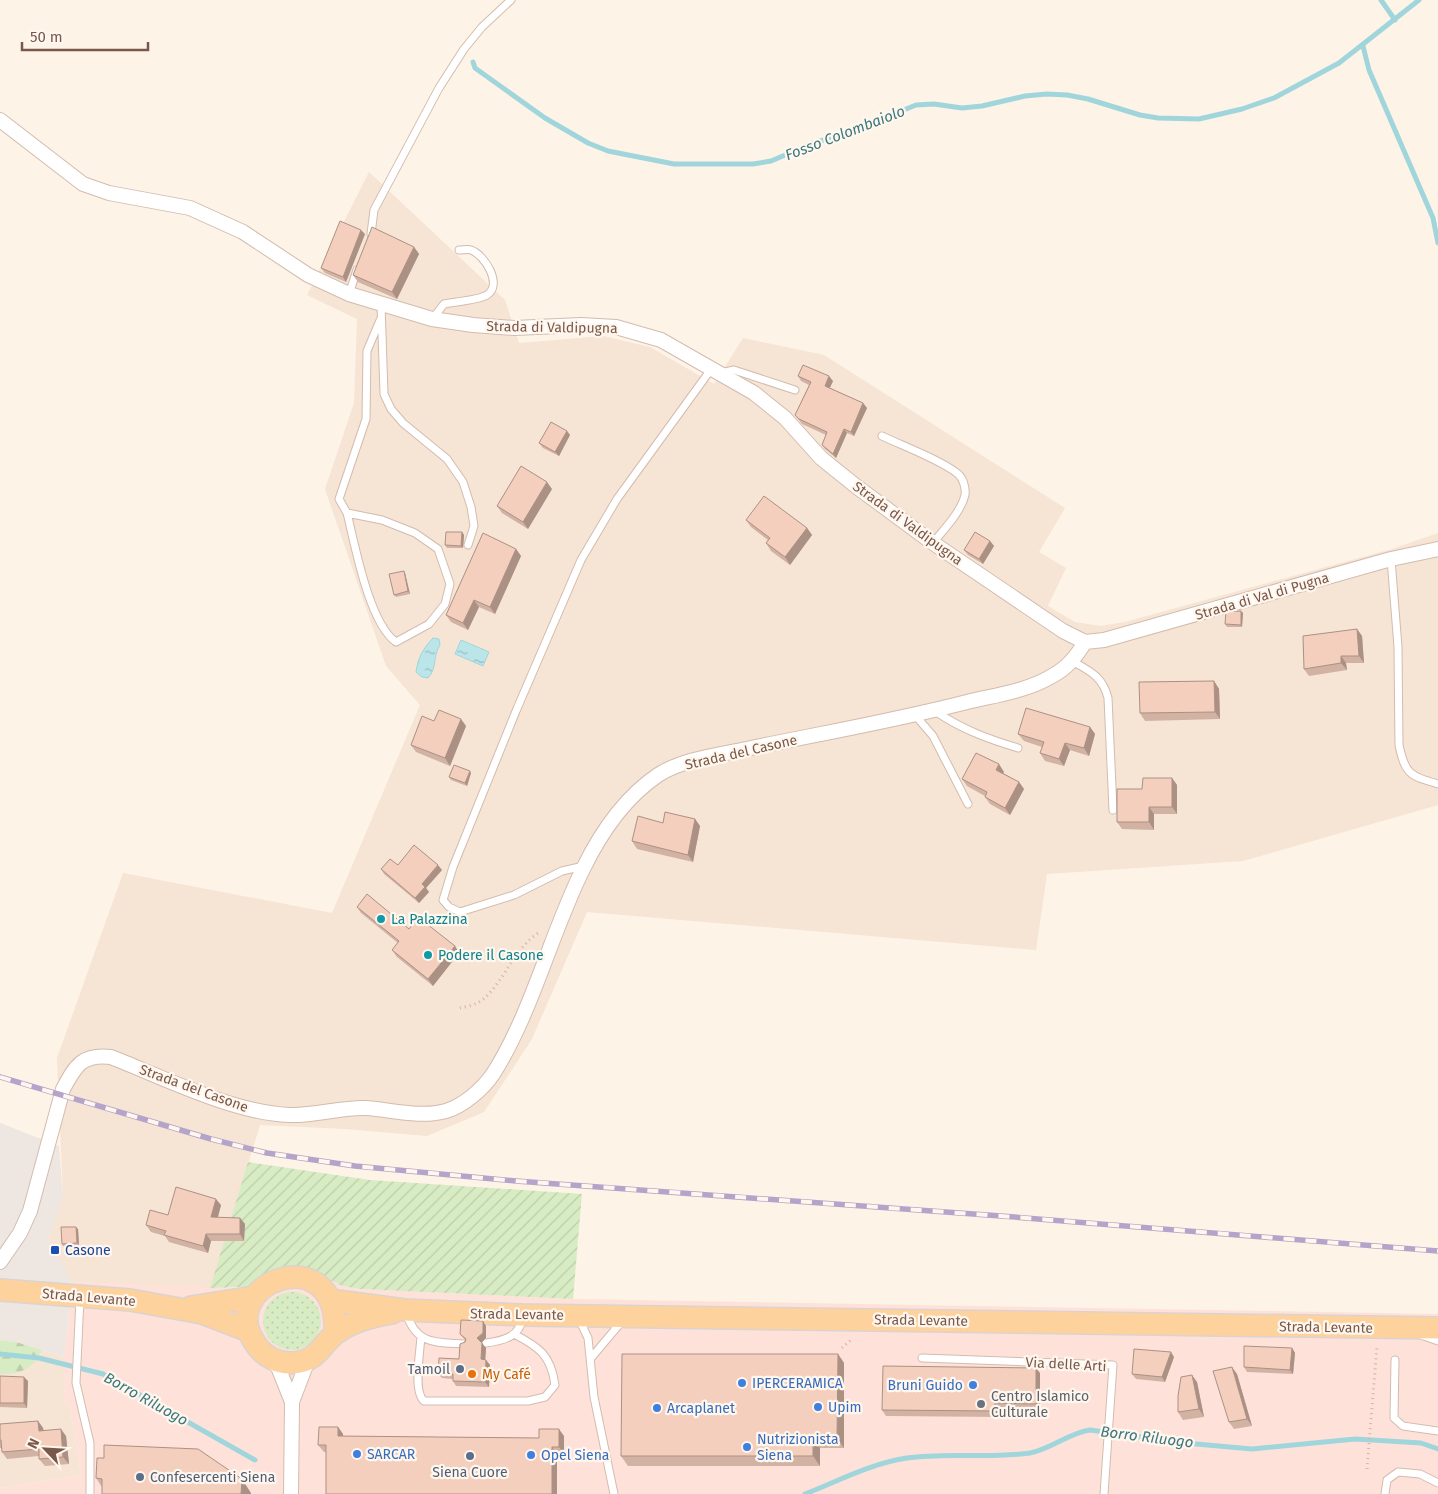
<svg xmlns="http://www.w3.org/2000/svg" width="1438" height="1494" font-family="'Fira Sans',sans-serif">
  <defs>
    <pattern id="grass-dots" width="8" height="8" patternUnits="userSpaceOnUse" patternTransform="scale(1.25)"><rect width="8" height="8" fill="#d8ecc4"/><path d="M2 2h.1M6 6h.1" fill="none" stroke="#bdccaa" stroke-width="1.8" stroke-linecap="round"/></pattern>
    <pattern id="forest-firs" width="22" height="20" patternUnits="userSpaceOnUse" patternTransform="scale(1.25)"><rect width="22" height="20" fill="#d8ecc4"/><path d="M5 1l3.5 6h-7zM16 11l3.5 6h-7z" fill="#bdccaa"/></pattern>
    <pattern id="garden-furrows" width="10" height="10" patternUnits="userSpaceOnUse" patternTransform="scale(1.25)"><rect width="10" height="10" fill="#d8ecc4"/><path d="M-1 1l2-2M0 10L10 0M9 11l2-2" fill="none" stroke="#bdccaa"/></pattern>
    <pattern id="water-ripples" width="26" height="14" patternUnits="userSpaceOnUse" patternTransform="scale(1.25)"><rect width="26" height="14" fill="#bae5e9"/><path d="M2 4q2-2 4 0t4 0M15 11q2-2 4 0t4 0" fill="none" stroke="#9cbcbf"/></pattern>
  </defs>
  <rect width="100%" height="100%" fill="#fdf3e7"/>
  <!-- residential -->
  <path fill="#f6e4d5" d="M369 172 505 300 519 343 603 336 650 347 714 384 743 338 824 355 1065 508 1039 552 1066 568 1048 606 1075 622 1100 626 1125 622 1392 549 1438 533V805L1243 861 1047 874 1036 950 587 912 532 1039 484 1112 427 1136 345 1129 260 1125 210 1288 72 1282 48 1239 63 1195 57 1058 123 873 332 913 420 705 386 666 325 489 354 403 357 319 307 295Z
    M42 1350 64 1357V1402L70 1408 81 1475 0 1488V1374L39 1358Z"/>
  <!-- commercial -->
  <path fill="#fee2da" d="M294 1267 310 1269 342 1286 360 1289 573 1299 1438 1314V1494H0V1488L81 1475 70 1408 64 1402V1357L72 1282 238 1288 247 1287 277 1270Z"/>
  <!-- industrial -->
  <path fill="#eee6e1" d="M0 1123 59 1146 63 1195 48 1239 72 1282 64 1357 16 1342 0 1340Z"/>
  <!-- grass -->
  <path fill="url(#grass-dots)" d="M263 1321a29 29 0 1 1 58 0a29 29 0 1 1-58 0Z"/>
  <!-- forest -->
  <path fill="url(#forest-firs)" d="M0 1340 16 1342 42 1350C35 1368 19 1375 0 1374Z"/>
  <!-- garden -->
  <path fill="url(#garden-furrows)" d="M248 1162 370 1180 582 1194 573 1299 360 1289 342 1286 310 1269 294 1267 277 1270 247 1287 210 1288Z"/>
  <!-- water -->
  <path fill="url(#water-ripples)" stroke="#a0d6db" d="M433 638 439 639 440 645C433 655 437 669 428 678L422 677 416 672C418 657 423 649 433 638Z
    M461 640 489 652 483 666 455 654Z"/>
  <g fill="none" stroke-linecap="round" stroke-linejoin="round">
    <!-- stream -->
    <path stroke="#a0d6db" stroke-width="5" d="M1381 0 1395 20
      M1363 46 1369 70 1433 218 1438 243
      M473 62 475 68 545 118 588 143 608 151 674 164H753L771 161 811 144 855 130 916 105 934 104 962 108 982 106 1025 96 1047 94 1067 95 1088 99 1140 115 1158 118 1199 119 1242 109 1274 98 1339 63 1419 0
      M0 1354 39 1358 103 1374 255 1460
      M805 1494C838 1481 872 1463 907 1458 947 1452 989 1459 1030 1453 1052 1449 1068 1433 1090 1430L1185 1443 1252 1449 1355 1439 1421 1443 1438 1449"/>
    <defs>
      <path id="lane" d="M371 234 374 210 439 88 464 49 482 27 511 0
        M349 294 357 270
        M381 304 384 394 391 409 403 423 447 459 463 482 471 507 474 526 468 545
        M433 318 444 304C454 302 479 300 487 295 503 285 485 255 471 250 468 249 463 250 459 250
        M721 373 734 370 795 390
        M882 436C903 446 941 460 958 474 963 478 966 488 965 495 961 512 944 529 933 543
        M347 513C355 545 369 623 396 642L429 624 445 604 450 584 438 549 415 533 382 520 347 513 339 499 366 419 367 351 381 318
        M1391 559 1398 647 1399 745C1405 774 1410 776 1438 784
        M1072 661C1090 671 1103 677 1108 698L1113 810
        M935 711C961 729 988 739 1018 748
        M915 715 933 736 968 804
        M584 866 562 871 514 895 460 912 449 907 443 900 453 867 516 711 581 560 617 499 712 368
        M80 1299 76 1383 90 1443V1494
        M406 1313C417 1345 434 1342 464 1344
        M579 1319 588 1338 594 1397 614 1494
        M1421 1335 1438 1341
        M421 1337C420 1352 413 1392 424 1401H528L545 1397 555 1385C551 1355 539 1347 514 1334
        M486 1343C502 1341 521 1337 522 1317
        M591 1358 623 1320
        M922 1358 1113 1365 1104 1494
        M1395 1360 1394 1418 1403 1426 1438 1431
        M1385 1494 1387 1480 1398 1472 1420 1474 1438 1483"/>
      <path id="street" d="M0 120 83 184 109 193 190 208 243 232 308 275 349 294 432 319 473 325 514 328 581 325 616 327 661 340 754 393 785 418 821 458 857 487 933 543 1063 631 1085 642 1104 640 1391 559 1438 549
        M0 1262 20 1233 30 1211 63 1089C76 1065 82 1054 111 1057 162 1077 234 1113 289 1115 316 1116 340 1107 367 1108 392 1110 421 1118 446 1111 463 1106 483 1089 493 1074 531 1015 551 933 583 869 601 832 624 798 658 775 682 759 723 754 751 748 824 733 898 720 971 701 997 695 1027 691 1052 676 1067 668 1076 657 1085 642
        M270 1359 278 1367 292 1402
        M291 1494 292 1402 308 1360"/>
      <path id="primary" d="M0 1290 130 1300 202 1313 249 1331
        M330 1300 405 1310 522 1315 1438 1328
        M191 1307 254 1297
        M335 1334C340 1234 210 1284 257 1346 265 1357 279 1364 293 1363 318 1361 319 1347 335 1334 351 1322 373 1316 392 1313"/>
    </defs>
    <!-- lane casing -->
    <use href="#lane" stroke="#d3bcae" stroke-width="9"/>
    <!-- street casing -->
    <use href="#street" stroke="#d3bcae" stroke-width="16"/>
    <!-- primary casing -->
    <use href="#primary" stroke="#dcd3d0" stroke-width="24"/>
    <!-- path -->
    <path stroke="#dab2a0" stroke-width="3" stroke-dasharray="1 4" stroke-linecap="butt" d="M460 1008C464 1007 470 1006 475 1004 499 995 512 948 540 932
      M842 1348 853 1338
      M1367 1469 1377 1346"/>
    <!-- lane -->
    <use href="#lane" stroke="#fff" stroke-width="7"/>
    <!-- street -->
    <use href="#street" stroke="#fff" stroke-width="14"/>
    <!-- primary -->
    <use href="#primary" stroke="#fed29d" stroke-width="21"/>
    <defs>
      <path id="rail" d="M0 1077 211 1139 267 1153 355 1166 516 1181 1001 1216 1438 1251"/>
    </defs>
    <!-- rail casing -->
    <use href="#rail" stroke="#b5a4c9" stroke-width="5.5"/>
    <!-- rail -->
    <use href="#rail" stroke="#fff7ee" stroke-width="4" stroke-dasharray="11" stroke-linecap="butt"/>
  </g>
  <!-- wall -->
  <path fill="#d2b2a3" d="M365 234 346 282 325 273 321 268Z
    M414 247 419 254 397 299 358 282 353 275Z
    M798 376 833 381 830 388 863 403 867 408 854 436 847 433 836 458 825 449 822 445 826 435 802 424 795 415 809 385 801 381Z
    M567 431 570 435 559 456 543 448 539 443Z
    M552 489 528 529 502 513 497 506Z
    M746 520 807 528 812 535 790 565 771 551 766 543 768 540 751 527Z
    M462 532 464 535 463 548H447L445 545Z
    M990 541 994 546 983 564 968 555 964 550Z
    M516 549 521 556 495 614 479 607 468 630 451 622 446 615Z
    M405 573 410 594 396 597 394 595Z
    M1241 611 1243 613 1242 627H1227L1225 624Z
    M1357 629 1362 636 1364 663H1346L1347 670 1309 676 1304 669Z
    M1214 681 1219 689 1220 719 1145 721 1140 713Z
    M466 726 450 766 416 752 411 745Z
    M1090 727 1095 734 1089 756 1070 750 1064 766 1045 761 1040 753 1042 747 1024 741 1018 734Z
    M1004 772 1003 773 1019 782 1024 789 1010 815 990 804 985 797V796L967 786 962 779Z
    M471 773 467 786 451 780 449 777Z
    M1172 778 1177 785V814H1154V830L1122 829 1117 822 1142 789Z
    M695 819 700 826 693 862 637 849 632 841 663 823Z
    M398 865 442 870 426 888 429 892 419 903 384 874 381 869Z
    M357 907 409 929 455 946 459 953 433 986 397 957 392 950 398 943 361 913Z
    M221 1205 218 1217 240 1218 245 1224 244 1241H211L208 1253 169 1242 165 1236 151 1232 146 1225 168 1215Z
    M78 1229 79 1245 63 1246 62 1244Z
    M486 1326V1338L481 1343 486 1348 485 1360H486L490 1365 489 1387 456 1386 453 1381V1379L442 1378 438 1374 459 1359 465 1340 460 1334Z
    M1292 1348 1295 1353 1293 1374 1247 1372 1244 1367Z
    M838 1354 844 1363V1448H820V1466H628L621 1456Z
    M1174 1357 1165 1382 1136 1379 1132 1374Z
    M1040 1373V1410L999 1409V1417L886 1416 882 1410Z
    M1237 1374 1252 1426 1234 1429 1229 1422Z
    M0 1376 28 1381 27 1408 0 1407Z
    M1197 1382 1204 1417 1183 1420 1178 1412Z
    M38 1421 43 1428 44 1430 66 1436 69 1464 45 1466 39 1459V1456L7 1459 2 1452V1448H0V1424Z
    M338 1427 343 1434V1436L539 1438 564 1436V1454H557V1494H326V1452H324L318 1445Z
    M96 1478 242 1479 251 1494H102V1487Z"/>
  <!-- shaded-wall -->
  <path fill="#ab9184" d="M361 230 365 234 346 282 343 277Z
    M414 247 419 254 397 299 392 292Z
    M829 376 833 381 828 391 825 386Z
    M863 403 867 408 854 436 851 432Z
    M844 429 847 433 836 458 833 454Z
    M567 431 570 435 559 456 555 452Z
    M547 482 552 489 528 529 523 522Z
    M807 528 812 535 790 565 785 557Z
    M462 532 464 535 463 548 461 546Z
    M990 541 994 546 983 564 979 559Z
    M516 549 521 556 495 614 490 607Z
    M404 571 405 573 410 594 408 591Z
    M474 600 479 607 468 630 463 623Z
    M1241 611 1243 613 1242 627 1241 625Z
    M1357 629 1362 636 1364 663 1359 656Z
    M1341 656 1346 663 1347 670 1341 663Z
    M1214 681 1219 689 1220 719 1215 712Z
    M461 719 466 726 450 766 445 758Z
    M1090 727 1095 734 1089 756 1084 748Z
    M1065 743 1070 750 1064 766 1059 759Z
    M999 764 1004 772 1001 777 996 770Z
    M470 771 471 773 467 786 465 783Z
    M1172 778 1177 785V814L1172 807Z
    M1019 782 1024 789 1010 815 1005 808Z
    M1149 807 1154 814V830L1149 822Z
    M695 819 700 826 693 862 688 855Z
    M438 865 442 870 426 888 429 892 419 903 415 898 422 884Z
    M455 946 459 953 433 986 428 979Z
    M216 1199 221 1205 216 1224 211 1217Z
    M240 1218 245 1224 244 1241 240 1234Z
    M76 1227 78 1229 79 1245 77 1243Z
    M206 1234 211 1241 208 1253 203 1246Z
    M483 1321 486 1326V1338L481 1343 477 1338Z
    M482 1343 486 1348 485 1364 481 1359Z
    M1292 1348 1295 1353 1293 1374 1290 1370Z
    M1171 1352 1174 1357 1165 1382 1162 1377Z
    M838 1354 844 1363V1448L837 1438Z
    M486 1360 490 1365 489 1387 485 1382Z
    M1232 1367 1237 1374 1252 1426 1247 1419Z
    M1036 1368 1040 1373V1410L1036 1404Z
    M1192 1375 1197 1382 1204 1417 1199 1409Z
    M24 1377 28 1381 27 1408 24 1403Z
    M995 1403 999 1409V1417L995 1411Z
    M38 1421 43 1428 44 1438 39 1431Z
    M338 1427 343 1434V1444L338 1436Z
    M61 1429 66 1436 69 1464 63 1457Z
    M559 1429 564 1436V1454L559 1447Z
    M813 1438 820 1448V1466L813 1456Z
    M552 1447 557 1454V1494H552Z
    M242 1479 251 1493V1494H241Z"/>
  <!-- building -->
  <path fill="#f4cfbd" stroke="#ab9184" d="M340 221 361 230 343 277 321 268Z
    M372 227 414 247 392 292 353 275Z
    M803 365 829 376 825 386 863 403 851 432 844 429 833 454 822 445 827 432 799 419 795 415 811 382 798 376Z
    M551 422 567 431 555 452 539 443Z
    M521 466 547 482 523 522 497 506Z
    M764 496 807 528 785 557 766 543 770 538 746 520Z
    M446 532H462L461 546 445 545Z
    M975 532 990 541 979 559 964 550Z
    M483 533 516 549 490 607 474 600 463 623 446 615Z
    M404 571 408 591 394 595 389 574Z
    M1241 611V625L1225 624 1226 612Z
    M1357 629 1359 656H1341V663L1304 669 1303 636Z
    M1214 681 1215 712 1140 713 1139 682Z
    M1026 708 1090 727 1084 748 1065 743 1059 759 1040 753 1044 742 1018 734Z
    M439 710 461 719 445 758 411 745 422 716 434 721Z
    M976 753 999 764 996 770 1019 782 1005 808 985 797 987 792 962 779Z
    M454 765 470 771 465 783 449 777Z
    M1143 778H1172V807H1149V822H1117V789H1142Z
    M665 812 695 819 688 855 632 841 638 816 663 823Z
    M414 845 438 865 422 884 425 887 415 898 381 869 390 859 398 865Z
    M367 894 409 929 418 917 455 946 428 979 392 950 399 941 357 907Z
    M176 1187 216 1199 211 1217 240 1218V1234H206L203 1246 164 1235 166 1231 146 1225 150 1210 168 1215Z
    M61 1227H76L77 1243 62 1244Z
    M461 1320 483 1321V1333L477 1338 482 1343 481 1359 486 1360 485 1382 453 1381V1374H438L439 1358 459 1359 460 1344 465 1342 466 1339 460 1334Z
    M1244 1346 1292 1348 1290 1370 1244 1367Z
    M1134 1349 1171 1352 1162 1377 1132 1374Z
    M622 1354H838L837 1438H813V1456H621Z
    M883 1366 1036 1368V1404L995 1403V1411L882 1410Z
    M1232 1367 1247 1419 1229 1422 1213 1371Z
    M1192 1375 1199 1409 1178 1412V1396L1181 1377Z
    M0 1376 24 1377V1403H0Z
    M38 1421 39 1431 61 1429 63 1457 39 1459V1449L2 1452 1 1440H0V1424Z
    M319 1427H338V1436L539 1438V1429H559V1447H552V1494H326V1445H318Z
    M104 1445 198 1449 242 1479 241 1494H102V1479L96 1478 97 1458H104Z"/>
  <!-- markers -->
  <g fill="#0f9aa8" stroke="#fff7ee" stroke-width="2">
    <circle cx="381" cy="919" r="5"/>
    <circle cx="428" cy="955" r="5"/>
  </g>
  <rect fill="#1a4fb4" stroke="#fff7ee" stroke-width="2" x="50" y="1245" width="10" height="10" rx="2.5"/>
  <g fill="#5c6f8a" stroke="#fff7ee" stroke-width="2">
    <circle cx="460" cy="1369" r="5"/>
    <circle cx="470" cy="1456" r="5"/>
    <circle cx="140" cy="1477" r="5"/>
  </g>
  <circle fill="#e8710a" stroke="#fff7ee" stroke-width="2" cx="472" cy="1374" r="5"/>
  <g fill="#3f7fe0" stroke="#fff7ee" stroke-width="2">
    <circle cx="742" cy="1383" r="5"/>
    <circle cx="973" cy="1385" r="5"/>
    <circle cx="818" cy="1407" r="5"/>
    <circle cx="657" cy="1408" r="5"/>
    <circle cx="747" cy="1447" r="5"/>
    <circle cx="357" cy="1454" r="5"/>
    <circle cx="531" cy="1455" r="5"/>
  </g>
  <circle fill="#6b7280" stroke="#fff7ee" stroke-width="2" cx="981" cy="1404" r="5"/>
  <g text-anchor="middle" stroke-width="4.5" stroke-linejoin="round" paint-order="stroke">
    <!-- street labels -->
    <g font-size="14" fill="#79574a" stroke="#fff7ee">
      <text transform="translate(552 327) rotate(1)" y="5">Strada di Valdipugna</text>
      <text transform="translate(908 523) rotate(36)" y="5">Strada di Valdipugna</text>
      <text transform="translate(1262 596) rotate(-16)" y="5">Strada di Val di Pugna</text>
      <text transform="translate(741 752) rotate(-13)" y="5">Strada del Casone</text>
      <text transform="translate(194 1088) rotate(20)" y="5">Strada del Casone</text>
      <text transform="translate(89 1297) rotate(5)" y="5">Strada Levante</text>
      <text transform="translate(517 1314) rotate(1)" y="5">Strada Levante</text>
      <text transform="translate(921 1320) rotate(1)" y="5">Strada Levante</text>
      <text transform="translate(1326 1327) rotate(1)" y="5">Strada Levante</text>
      <text transform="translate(1066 1364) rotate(3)" y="5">Via delle Arti</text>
    </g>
    <!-- culture labels -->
    <g font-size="14" fill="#0d838f" stroke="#fff7ee" text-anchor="start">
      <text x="391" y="924">La Palazzina</text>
      <text x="438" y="960">Podere il Casone</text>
    </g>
    <!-- transit labels -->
    <g font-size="14" fill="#164399" stroke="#fff7ee" text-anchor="start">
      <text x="65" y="1255">Casone</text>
    </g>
    <!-- service labels -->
    <g font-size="14" fill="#4e5e75" stroke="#fff7ee" text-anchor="end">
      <text x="450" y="1374">Tamoil</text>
      <text x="470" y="1477" text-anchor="middle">Siena Cuore</text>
      <text x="150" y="1482" text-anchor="start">Confesercenti Siena</text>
    </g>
    <!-- food labels -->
    <g font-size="14" fill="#c56008" stroke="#fff7ee" text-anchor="start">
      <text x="482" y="1379">My Café</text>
    </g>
    <!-- shop labels -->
    <g font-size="14" fill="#366cbe" stroke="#fff7ee" text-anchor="start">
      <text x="752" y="1388">IPERCERAMICA</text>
      <text x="963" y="1390" text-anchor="end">Bruni Guido</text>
      <text x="828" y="1412">Upim</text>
      <text x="667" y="1413">Arcaplanet</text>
      <text x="757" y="1444">Nutrizionista<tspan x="757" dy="16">Siena</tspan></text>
      <text x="367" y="1459">SARCAR</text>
      <text x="541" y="1460">Opel Siena</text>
    </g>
    <!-- worship labels -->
    <g font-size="14" fill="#5b616d" stroke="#fff7ee" text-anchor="start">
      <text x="991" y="1401">Centro Islamico<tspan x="991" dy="16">Culturale</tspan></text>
    </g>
    <!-- water labels -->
    <g font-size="15" font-style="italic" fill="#3c787e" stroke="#fff7ee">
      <text transform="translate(845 133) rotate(-21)" y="5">Fosso Colombaiolo</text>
      <text transform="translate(146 1399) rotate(29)" y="5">Borro Riluogo</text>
      <text transform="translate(1147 1437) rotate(7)" y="5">Borro Riluogo</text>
    </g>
  </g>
  <!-- north arrow -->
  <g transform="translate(45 1449) rotate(295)" stroke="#fff7ee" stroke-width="4" paint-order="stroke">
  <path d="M0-4L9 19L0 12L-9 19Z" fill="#79574a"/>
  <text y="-8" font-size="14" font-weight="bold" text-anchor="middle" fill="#79574a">N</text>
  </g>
  <!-- scale -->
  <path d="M22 42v8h126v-8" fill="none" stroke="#79574a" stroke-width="2.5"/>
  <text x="30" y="42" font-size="15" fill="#79574a" stroke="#fff7ee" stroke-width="4" paint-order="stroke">50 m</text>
</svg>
